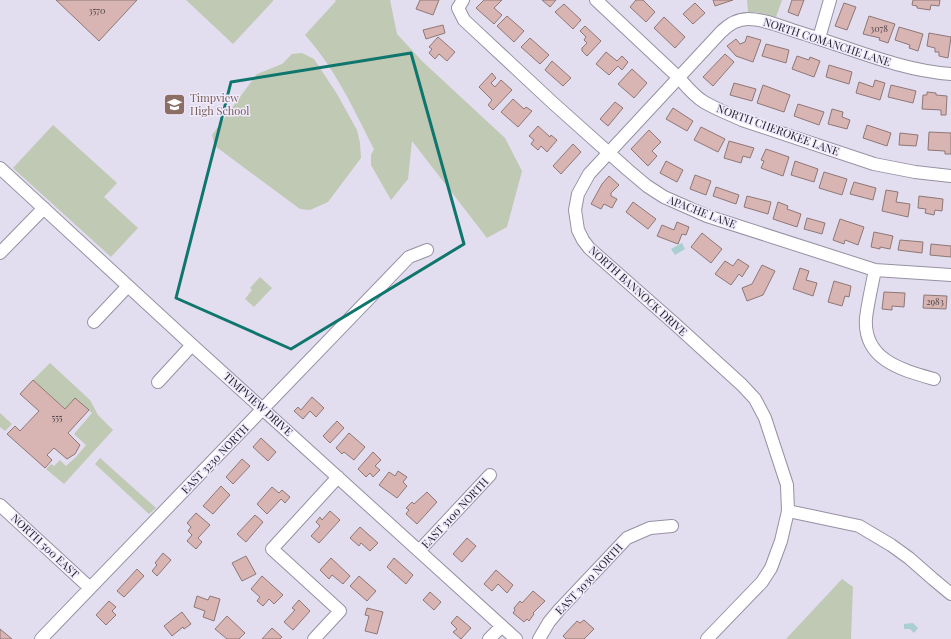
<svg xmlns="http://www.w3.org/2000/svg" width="951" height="639" font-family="'Playfair Display',serif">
  <rect width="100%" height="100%" fill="#e3ddf0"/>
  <!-- green -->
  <path fill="#bfc9b3" d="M186 0H273V1L233 44Z
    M335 0H390L397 34 423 62 505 138 522 171 507 227 487 238 412 141 408 179 391 200 371 165V155L374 149C354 110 335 68 305 35L336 1Z
    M747 0H782L776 17 757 12H748Z
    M302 53 314 59 337 94 357 130 360 143 361 158 328 202 310 210 300 209 215 146 212 135 257 74 282 64 292 54Z
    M53 125 117 183 104 197 138 228 111 257 13 168Z
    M260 277 272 288 254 307 245 299 252 290 250 288Z
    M50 363 90 400 98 415 113 430 64 484 46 469 51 464 54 466 60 460 66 466 76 457 86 445 74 434 92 413 75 398 65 409 33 380Z
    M0 413 12 424 5 431 0 427Z
    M100 458 156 508 149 514 95 464Z
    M842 579 853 587 851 639H786Z"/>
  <!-- water -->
  <path fill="#a9cfd1" d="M682 243 685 249 675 255 671 249Z
    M913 623 918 628 914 633 910 629H904V624Z"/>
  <!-- building -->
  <path fill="#d8b5b2" stroke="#8d7876" d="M56 0H137L99 41Z
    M420 0H439L433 15 416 9Z
    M484 0H502L494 8 502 15 494 24 476 8Z
    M542 0H556L550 7Z
    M636 0H643L655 12 646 22 630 7Z
    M713 0H733L715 6Z
    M792 0H804L798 16 788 12Z
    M913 0H940L939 6 931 5 930 10 917 8V6L912 5Z
    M695 3 705 13 693 24 683 14Z
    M844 3 856 7 847 30 835 26Z
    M564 4 581 20 573 29 555 12Z
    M507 16 524 31 514 42 497 26Z
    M869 16 895 24 888 43 879 40 880 38 863 34Z
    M664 17 685 37 675 48 654 28Z
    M443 25 445 33 426 39 423 30Z
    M585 26 601 41 587 56 582 51V48L587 43 584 40 586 37 580 31Z
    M899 27 923 34 918 51 909 48 910 45 895 40Z
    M929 33 951 37 948 58 939 56V52H935V48L927 46Z
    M747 36 761 40 753 62 736 56 727 46 736 39 740 44 745 42Z
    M438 37 455 52 447 61 439 54 435 59 429 53 432 49 429 47Z
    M530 38 549 55 540 64 521 47Z
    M766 44 789 50 786 63 762 56Z
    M606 52 617 61 622 56 628 62 622 70 618 66 609 75 596 64Z
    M725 54 734 62 713 86 703 77Z
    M797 56 809 60 810 57 820 61 814 77 792 69Z
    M552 61 571 78 563 86 545 70Z
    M829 65 852 72 849 84 826 77Z
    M632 69 647 83 634 98 618 84Z
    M492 73 496 78 491 83 495 87 501 80 512 90 493 110 488 105 492 100 479 87Z
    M875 80 885 83 880 100 856 93 859 82 873 87Z
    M734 83 756 89 752 101 730 95Z
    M763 85 790 95 784 112 757 103Z
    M891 85 916 91 913 103 888 97Z
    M927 92 936 93V95L947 96 946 115H941V110L922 109 923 95H927Z
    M513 99 524 109 526 107 532 111 518 127 501 112Z
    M615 102 623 108 608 126 600 119Z
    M798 104 824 112 819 125 794 116Z
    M673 108 693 121 687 131 666 119Z
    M832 109 843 112 842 117 850 120 847 129 828 124Z
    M867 125 891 133 887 146 863 138Z
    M538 126 550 137 551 135 557 140 547 152 541 146 538 150 531 144 534 140 529 136Z
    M701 127 725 139 718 152 694 140Z
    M649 130 661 142 652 151 657 156 648 166 631 149Z
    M929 132 951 133V154H945V151L928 150Z
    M900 133 918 135 916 146 899 145Z
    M729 141 754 148 750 158 743 156 741 163 724 158Z
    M573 144 581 152 561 174 553 166Z
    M766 149 789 157 783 176 761 168 764 161 761 160Z
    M666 161 683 170 677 182 660 173Z
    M795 161 818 169 814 182 791 175Z
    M824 172 847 179 842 195 819 188Z
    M695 175 711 181 706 195 690 189Z
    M609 176 619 185 611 193V196L617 199 612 208 604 204 601 209 591 204 602 184Z
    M854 182 876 188 873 200 850 194Z
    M716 187 739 195 736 204 713 196Z
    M886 190 898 192 896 202 910 204 908 217 882 211Z
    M747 196 771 202 768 214 744 207Z
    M919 196 943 199 942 211 935 210 934 215 925 213 926 209 918 208Z
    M633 202 656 219 648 229 626 212Z
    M778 202 788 206 787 209 801 214 797 227 773 219Z
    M807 218 825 223 822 234 804 229Z
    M840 219 864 227 858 245 845 240 844 244 833 240Z
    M677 222 689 227 686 235 682 234 678 244 657 236 662 225 674 230Z
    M874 232 893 236 890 249 880 247V249L871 247Z
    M702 233 722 249 711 263 691 247Z
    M900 240 923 242 922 253 898 250Z
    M931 244 951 246V257L930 255Z
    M738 259 749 266 742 277 739 274 731 285 715 274 725 261 733 266Z
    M762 265 775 271 763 295 747 301 742 288 752 284Z
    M800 268 809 271 806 280 817 283 813 296 793 289Z
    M834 281 851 286 849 297 845 296 842 306 828 302Z
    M884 292 905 293 904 307 892 306V310L882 309Z
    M924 295 947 296 946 309 923 308Z
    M33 380 65 409 75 398 89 410 68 433 80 445 75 454 67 459 54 448 47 455 52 460 45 468 7 434 15 426 20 431 39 411 20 394Z
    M312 397 324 408 316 417 310 411 303 419 294 411 298 407 301 410Z
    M337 421 344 428 330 443 323 436Z
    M349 433 365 447 354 460 344 452 342 454 336 448Z
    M261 438 276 452 268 461 253 447Z
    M373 452 381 460 375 466 380 470 373 477 370 473 366 477 358 469Z
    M242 459 250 466 233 484 226 477Z
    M398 471 407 477 403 482 407 486 397 498 379 485 389 472 395 476Z
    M221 486 230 495 213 514 203 506Z
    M272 487 279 493 282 490 290 497 285 503 281 499 267 514 257 504Z
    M427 492 437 502 417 524 406 514 409 510 406 508 412 502 414 504Z
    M330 511 340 520 319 543 311 536 320 526 316 522 320 517 322 520Z
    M196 513 210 525 198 538 202 542 196 549 187 541 192 535 188 531 191 527 187 523Z
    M255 515 263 522 246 542 237 534Z
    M360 527 378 543 370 551 361 543 359 546 350 538Z
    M467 538 476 546 462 562 453 554Z
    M163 553 171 560 157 576 152 571 157 565 155 563Z
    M246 556 256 574 242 581 232 563Z
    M331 558 350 576 343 584 332 575 329 579 320 570Z
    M394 558 413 575 406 584 387 567Z
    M137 569 144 576 124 597 117 591Z
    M496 570 513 585 507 593 498 584 492 591 484 584Z
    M262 576 283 595 274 604 269 599 263 606 257 601 260 597 251 589Z
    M359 576 376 591 367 601 350 586Z
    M533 591 545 601 533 613 534 614 529 621 527 619 524 622 513 613 515 610 514 608 520 601 522 603Z
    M430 592 441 602 434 610 423 600Z
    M197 596 208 600 210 596 220 599 214 621 203 617 205 611 194 607Z
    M299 600 310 611 293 630 284 622 295 610 292 608Z
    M109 601 116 607 112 611 116 615 106 625 96 615Z
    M367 608 383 612 377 634 365 631 369 616 365 615Z
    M182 612 191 624 184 629 183 627 172 636 164 626Z
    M227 616 245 633 239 639H227L215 629Z
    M457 616 471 628 461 639 453 632 457 629 451 623Z
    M584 620 594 629 584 639H566L563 636 577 621 580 623Z
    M272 628 282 637 280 639H262Z
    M0 629 12 639H0Z"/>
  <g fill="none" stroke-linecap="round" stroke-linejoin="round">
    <defs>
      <path id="minor" d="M463 0 458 8 464 20 553 103 628 170 647 186 664 197 707 216 875 270 951 275
        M596 0 679 78C686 86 694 96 704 102 716 109 729 114 742 120L874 164 915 172 951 176
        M819 38 830 0
        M0 168 192 345 516 639
        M0 253 44 208
        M875 270C872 285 868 302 866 318 863 360 902 370 934 379
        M94 322 128 286
        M158 382 192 345
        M0 505 90 588
        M788 511 859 526 891 545 909 558 933 579 951 594
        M419 551 490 475
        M41 639 409 257 427 250
        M314 639 340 611 272 549 338 477
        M489 639 502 626
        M539 639 549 622 559 610 627 538 650 528 672 526
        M707 639 762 582 771 568 781 541 788 511 787 485 765 418 755 399 742 385 675 324 589 248 583 240 578 230 575 210 578 194 589 174 721 32C728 25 737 19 748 19 765 19 782 27 798 32 849 47 897 70 951 74"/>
    </defs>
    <!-- minor casing -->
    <use href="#minor" stroke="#9691a3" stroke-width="14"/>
    <!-- minor -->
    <use href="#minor" stroke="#fff" stroke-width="12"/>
  </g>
  <!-- marked area -->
  <path fill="none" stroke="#0f766e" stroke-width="3" stroke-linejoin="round" d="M411 53 464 244 291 349 176 298 231 82Z"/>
  <!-- icons -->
  <defs>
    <symbol id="school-square" viewBox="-11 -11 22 22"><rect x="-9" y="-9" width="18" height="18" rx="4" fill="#8d6e63" stroke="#f0eafd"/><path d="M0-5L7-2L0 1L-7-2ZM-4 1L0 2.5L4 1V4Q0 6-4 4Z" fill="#fff"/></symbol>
  </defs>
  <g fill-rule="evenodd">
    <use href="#school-square" x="162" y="92" width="25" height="25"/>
  </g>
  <g text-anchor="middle" stroke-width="3" stroke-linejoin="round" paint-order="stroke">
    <!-- number labels -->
    <g font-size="9" fill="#4c4247">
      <text x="97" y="14">3570</text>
      <text x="879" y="32">3078</text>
      <text x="935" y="305">2983</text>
      <text x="57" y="421">555</text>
    </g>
    <!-- street labels -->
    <g font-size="11" fill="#1e1c23" stroke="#f0eafd">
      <text transform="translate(827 42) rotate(18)" y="4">NORTH COMANCHE LANE</text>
      <text transform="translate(778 130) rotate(20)" y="4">NORTH CHEROKEE LANE</text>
      <text transform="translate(702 212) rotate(21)" y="4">APACHE LANE</text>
      <text transform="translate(638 291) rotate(42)" y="4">NORTH BANNOCK DRIVE</text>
      <text transform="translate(258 404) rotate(42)" y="4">TIMPVIEW DRIVE</text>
      <text transform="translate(215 459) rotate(-46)" y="4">EAST 3230 NORTH</text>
      <text transform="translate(455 513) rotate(-47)" y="4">EAST 3100 NORTH</text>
      <text transform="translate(45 546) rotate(43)" y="4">NORTH 500 EAST</text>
      <text transform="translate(589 579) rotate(-47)" y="4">EAST 3030 NORTH</text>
    </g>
    <!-- education labels -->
    <g font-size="11" fill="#785e54" stroke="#f0eafd" text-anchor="start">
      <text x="190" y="102">Timpview<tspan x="190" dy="13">High School</tspan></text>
    </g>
  </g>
</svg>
